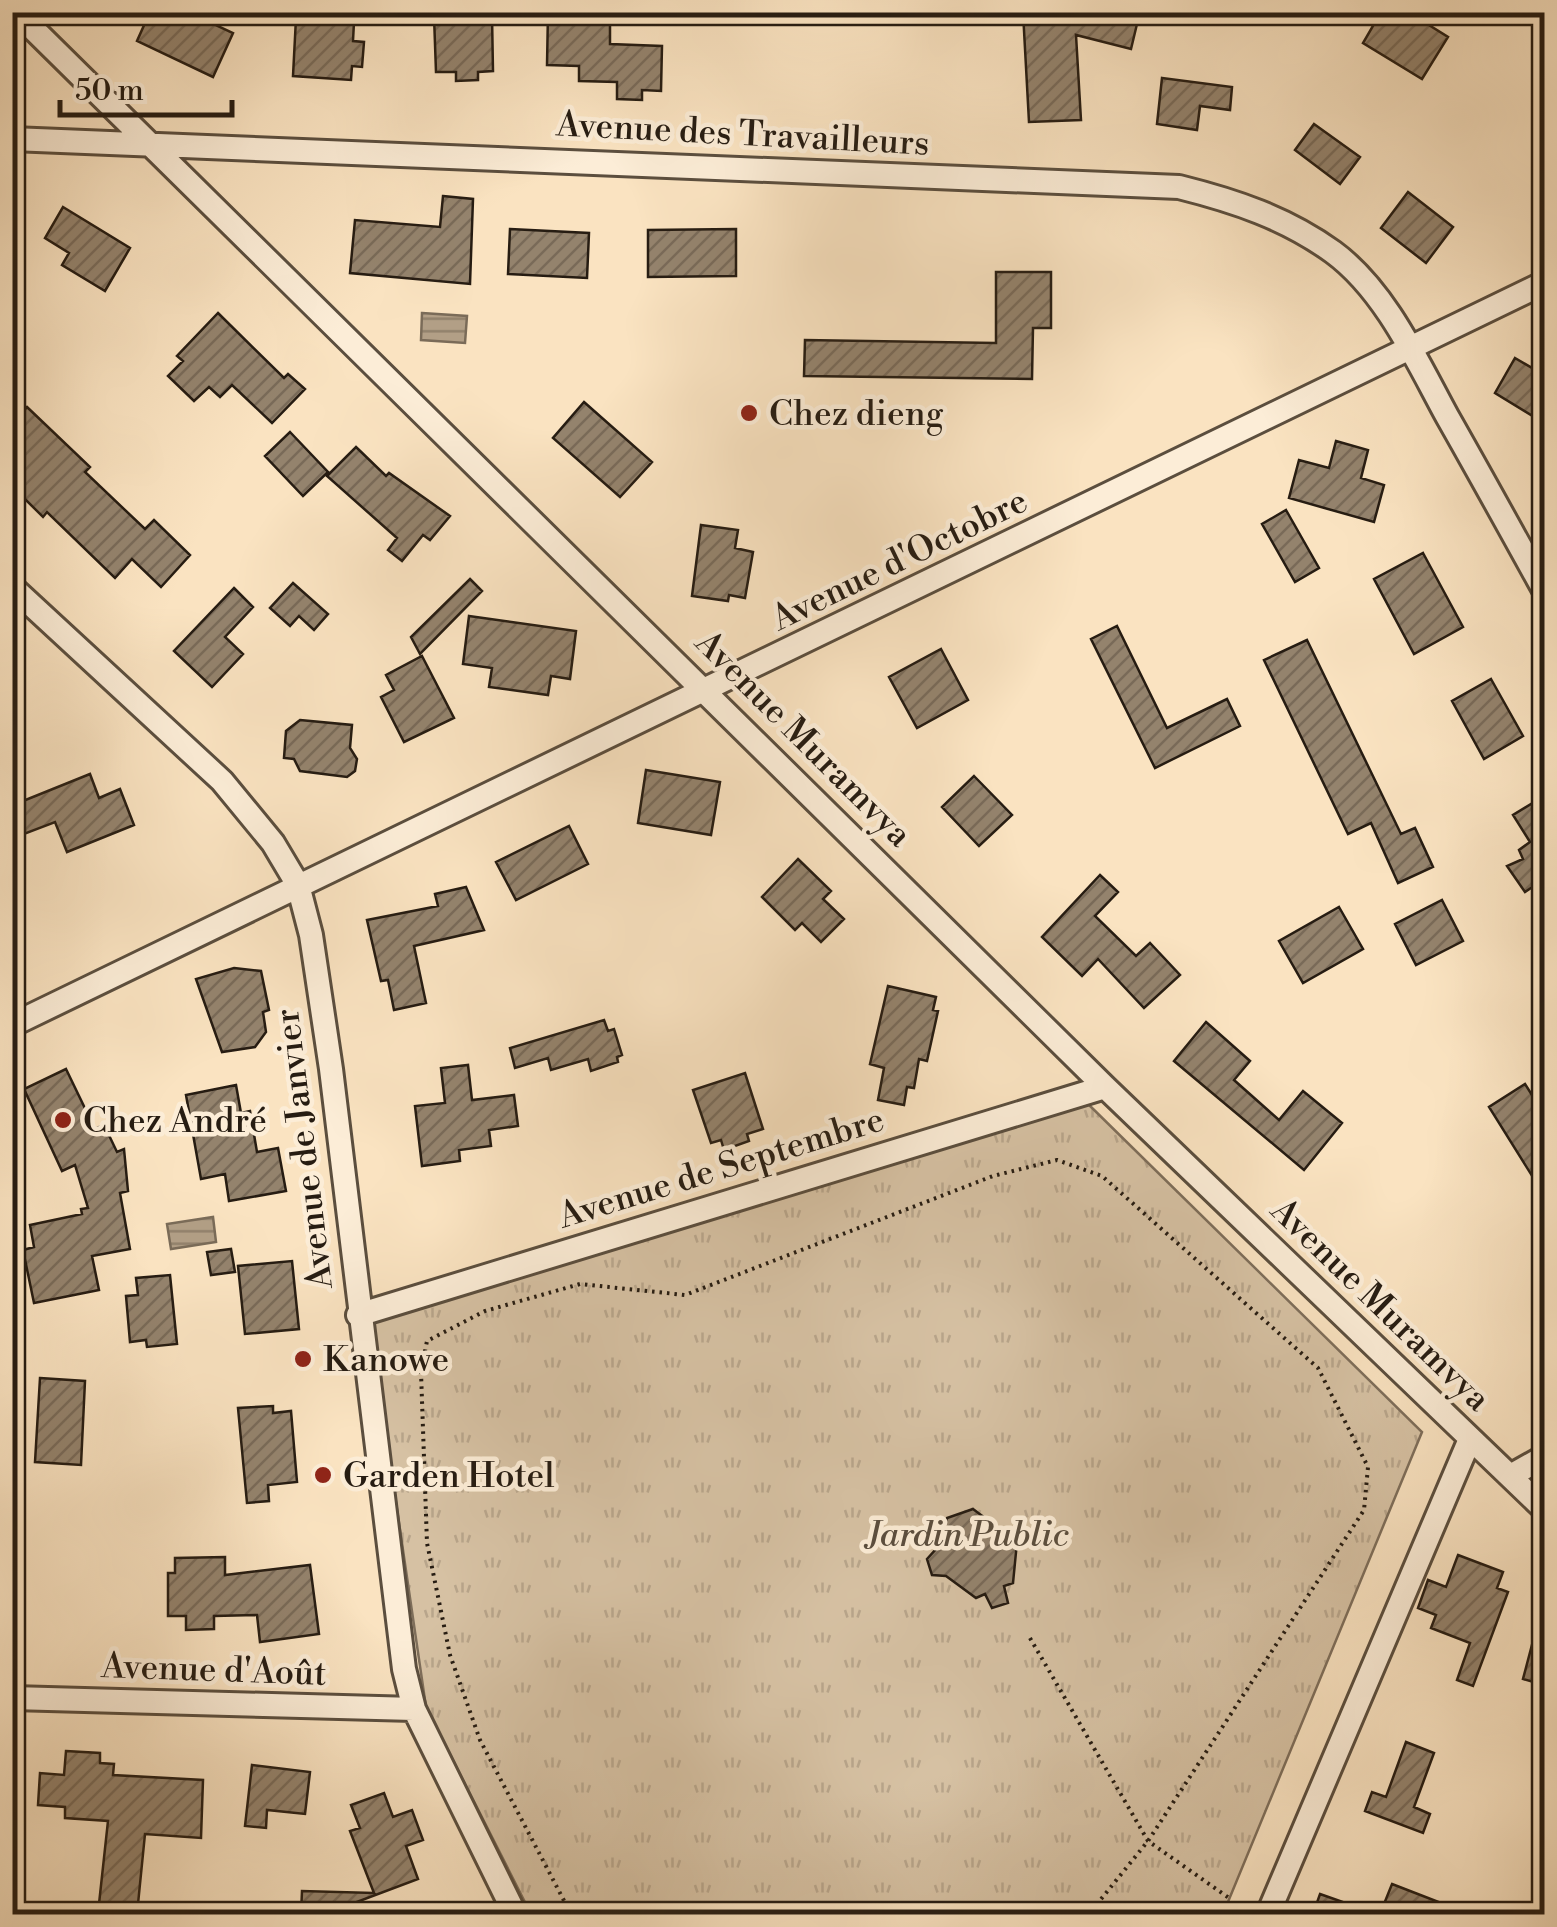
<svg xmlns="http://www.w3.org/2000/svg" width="1557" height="1927" font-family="'Libre Bodoni',serif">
  <defs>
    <pattern id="park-tufts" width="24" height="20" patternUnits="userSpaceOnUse" patternTransform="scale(2.5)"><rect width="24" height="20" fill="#d6c1a3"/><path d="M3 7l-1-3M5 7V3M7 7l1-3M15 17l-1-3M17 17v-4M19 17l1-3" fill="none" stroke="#b8a58b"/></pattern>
    <pattern id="water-rules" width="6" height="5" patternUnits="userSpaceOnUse" patternTransform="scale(2.5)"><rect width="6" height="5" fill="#b29f86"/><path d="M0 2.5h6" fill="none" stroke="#91816c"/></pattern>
    <pattern id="building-hatch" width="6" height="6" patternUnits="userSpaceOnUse" patternTransform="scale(2.5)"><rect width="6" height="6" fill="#94836d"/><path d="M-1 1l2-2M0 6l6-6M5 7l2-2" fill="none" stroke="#796a58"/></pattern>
  </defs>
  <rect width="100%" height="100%" fill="#fae3c1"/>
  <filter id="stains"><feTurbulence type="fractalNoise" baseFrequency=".002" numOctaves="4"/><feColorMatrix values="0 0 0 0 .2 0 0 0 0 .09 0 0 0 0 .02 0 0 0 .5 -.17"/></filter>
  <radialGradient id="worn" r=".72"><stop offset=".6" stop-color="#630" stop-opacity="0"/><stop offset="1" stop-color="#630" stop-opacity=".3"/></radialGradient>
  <!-- park -->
  <path fill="url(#park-tufts)" stroke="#7e6e5a" stroke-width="2.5" d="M1086 1102 1422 1432 1223 1914H531L426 1707 369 1318Z"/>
  <!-- water -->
  <path fill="url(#water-rules)" stroke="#7a6b58" stroke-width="2.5" d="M422 313 467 316 465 343 421 340Z
    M213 1217 216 1242 171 1249 167 1224Z"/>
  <!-- building -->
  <path fill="url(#building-hatch)" stroke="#261c12" stroke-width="2.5" d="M150 12H188L233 33 213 77 137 41Z
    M548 12 610 13V44L662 46 661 91 642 90V100L617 99V82L579 81V66L547 65Z
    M1023 12H1092L1137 24 1131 49 1076 35 1081 120 1029 122Z
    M1381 12H1408L1448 37 1422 79 1363 43Z
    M492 15 493 71 478 72V80L456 81V72H436L434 16Z
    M296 18 354 22 353 41 364 42 362 67 352 66 351 80 293 76Z
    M1162 78 1232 87 1230 110 1200 106 1197 130 1157 124Z
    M1314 124 1360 157 1340 184 1295 150Z
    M1408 192 1453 227 1426 263 1381 228Z
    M443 196 473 199 470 284 350 273 355 220 440 227Z
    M63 207 130 248 105 291 62 265 69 253 45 238Z
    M510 229 589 233 587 278 508 274Z
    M736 229V276L648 277V230Z
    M996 272H1051V328H1033L1032 379 804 376 805 340 996 343Z
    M218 313 284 378 288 374 305 389 272 423 232 385 220 397 209 387 194 401 168 376 183 361 177 356Z
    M1515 358 1544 375V423L1495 393Z
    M584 402 652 462 620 497 553 438Z
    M27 407 90 467 85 472 145 529 154 520 190 555 161 587 132 559 115 578 47 512 43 517 24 498 12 510V422Z
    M290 432 328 472 303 496 265 456Z
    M1336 441 1368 450 1361 478 1384 485 1374 522 1289 498 1299 460 1329 468Z
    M356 447 386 476 389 473 450 516 430 540 423 535 402 561 388 550 397 538 327 476Z
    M1286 510 1319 568 1295 582 1262 524Z
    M701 525 738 530 735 548 753 552 745 598 729 595 728 601 692 596Z
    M1423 553 1463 627 1414 654 1374 579Z
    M470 579 482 591 420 654 411 637Z
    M293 583 328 614 314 630 299 616 290 626 270 608Z
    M234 588 253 607 225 637 243 654 212 687 174 651Z
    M469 616 576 631 570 679 551 676 548 695 489 687 492 668 463 664Z
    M1117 626 1167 728 1227 699 1240 726 1155 768 1091 639Z
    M1307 640 1401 834 1415 828 1433 867 1398 883 1371 823 1348 834 1264 660Z
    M941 649 968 700 917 728 889 677Z
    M422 656 454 718 404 742 381 697 394 690 386 675Z
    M1491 679 1523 736 1484 759 1452 701Z
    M300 720 352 725 350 748 357 759 355 771 347 777 300 771 294 759 284 758 286 731Z
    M646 770 720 782 711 835 638 823Z
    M90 774 99 798 120 789 134 825 67 852 55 822 24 834 13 805Z
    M974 776 1012 815 979 846 942 807Z
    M1536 801 1544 814V879L1525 892 1507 866 1523 859 1519 850 1530 842 1513 815Z
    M569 826 588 864 516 900 496 862Z
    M798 859 831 891 823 899 844 919 821 942 802 923 795 930 762 897Z
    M1100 875 1118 892 1095 916 1136 956 1150 943 1180 975 1144 1008 1098 959 1082 976 1042 937Z
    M466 887 484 930 414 946 426 1003 394 1010 388 980 381 981 367 920 438 906 435 894Z
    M1442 900 1463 941 1416 965 1395 924Z
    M1339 907 1363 949 1303 983 1279 941Z
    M234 968 261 971 269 1010 263 1012 266 1032 255 1047 222 1052 196 979Z
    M888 986 936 997 933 1010 938 1011 927 1061 919 1059 914 1088 907 1087 904 1105 878 1100 884 1068 870 1064Z
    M604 1020 608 1031 614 1029 622 1055 617 1057 618 1062 591 1071 588 1059 551 1070 548 1058 515 1068 510 1048Z
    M1206 1022 1250 1061 1234 1080 1279 1120 1303 1091 1342 1123 1304 1170 1174 1061Z
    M468 1065 472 1100 514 1095 518 1126 489 1130 491 1146 459 1150 460 1161 422 1166 415 1106 445 1103 441 1068Z
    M66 1069 95 1129 104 1125 117 1152 124 1149 128 1191 120 1193 130 1249 92 1256 99 1290 34 1303 23 1250 34 1247 30 1225 82 1214 81 1209 88 1208 75 1165 62 1171 24 1089Z
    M745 1073 763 1129 747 1134 749 1141 724 1150 721 1140 711 1143 693 1090Z
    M1525 1084 1544 1114V1195L1489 1107Z
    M236 1085 241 1113 250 1111 257 1152 278 1148 286 1191 229 1201 225 1174 201 1179 186 1095Z
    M231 1249 235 1272 211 1275 207 1252Z
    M292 1261 299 1329 245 1334 238 1266Z
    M170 1275 177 1344 147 1347 146 1340 130 1342 126 1296 138 1295 136 1278Z
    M40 1378 85 1381 81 1465 35 1462Z
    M273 1406V1413L291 1411 297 1482 268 1485 269 1501 247 1503 238 1408Z
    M973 1509 1017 1542 1013 1583 1004 1586 1008 1603 992 1608 985 1594 976 1598 946 1576 932 1575 927 1559 936 1549 947 1518Z
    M1458 1555 1503 1572 1497 1588 1508 1592 1473 1686 1457 1680 1470 1643 1431 1628 1436 1615 1418 1608 1428 1580 1446 1587Z
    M225 1557V1575L310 1565 319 1634 260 1642 257 1615 214 1616V1629L186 1630V1616H168V1573H175V1558Z
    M1538 1622 1544 1623V1685L1523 1679Z
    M1406 1742 1434 1753 1414 1807 1430 1814 1423 1833 1365 1811 1372 1792 1386 1797Z
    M66 1751 100 1753V1763L114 1764 113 1775 203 1780 201 1838 145 1834 137 1914 98 1913 108 1821 65 1818V1807L38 1805 40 1773 64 1775Z
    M252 1765 310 1772 305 1814 267 1810 266 1828 245 1826Z
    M384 1793 393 1817 412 1810 423 1840 406 1846 418 1879 325 1914H301L302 1891 374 1893 350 1831 360 1828 351 1805Z
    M1392 1884 1467 1913 1466 1914H1380Z
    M1320 1894 1371 1912 1370 1914H1313Z"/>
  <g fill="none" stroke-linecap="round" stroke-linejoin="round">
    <defs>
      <path id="street" d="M16 12 1105 1087 1544 1509
        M12 139 1179 187C1235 201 1286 218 1333 252 1385 290 1417 361 1447 416 1480 474 1512 532 1544 590
        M12 587 222 781 273 843 298 885 311 935 331 1069 404 1669 414 1709 515 1914
        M12 1025 1544 283
        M358 1315 1105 1087
        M1512 1475 1544 1457
        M12 1698 414 1709
        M1268 1914 1470 1439"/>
    </defs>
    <!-- street casing -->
    <use href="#street" stroke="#5b4e3e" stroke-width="28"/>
    <!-- path -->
    <path stroke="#261c12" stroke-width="4" stroke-dasharray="2.5 5" stroke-linecap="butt" d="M1030 1638 1148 1841 1229 1898
      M571 1914 480 1740 450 1655 427 1543 421 1372 427 1341 485 1311 580 1284 685 1295 993 1176 1057 1160 1102 1176 1318 1368 1368 1467 1364 1510 1148 1841 1089 1914"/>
    <!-- street -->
    <use href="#street" stroke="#fcedd7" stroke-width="22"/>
  </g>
  <!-- markers -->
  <g fill="#8f2418" stroke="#fcedd7" stroke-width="4">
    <circle cx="749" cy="413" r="10"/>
    <circle cx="63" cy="1120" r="10"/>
    <circle cx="303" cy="1359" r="10"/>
    <circle cx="323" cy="1475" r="10"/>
  </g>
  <g text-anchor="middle" stroke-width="9" stroke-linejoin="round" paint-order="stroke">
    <!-- street labels -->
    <g font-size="35" fill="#261c12" stroke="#fcedd7">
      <text transform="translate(743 133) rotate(3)" y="12">Avenue des Travailleurs</text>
      <text transform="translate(899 559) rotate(-26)" y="12">Avenue d'Octobre</text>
      <text transform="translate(804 738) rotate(45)" y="12">Avenue Muramvya</text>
      <text transform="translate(303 1149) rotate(-97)" y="12">Avenue de Janvier</text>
      <text transform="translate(721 1167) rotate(-17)" y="12">Avenue de Septembre</text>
      <text transform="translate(1381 1304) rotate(44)" y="12">Avenue Muramvya</text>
      <text transform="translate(214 1669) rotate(2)" y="12">Avenue d'Août</text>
    </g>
    <!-- poi labels -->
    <g font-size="35" fill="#261c12" stroke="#fcedd7" text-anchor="start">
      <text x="769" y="425">Chez dieng</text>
      <text x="83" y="1132">Chez André</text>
      <text x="323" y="1371">Kanowe</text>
      <text x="343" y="1487">Garden Hotel</text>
    </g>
    <!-- park labels -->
    <g font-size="35" font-style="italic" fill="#5b4e3e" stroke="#fcedd7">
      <text x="968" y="1546">Jardin Public</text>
    </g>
  </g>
  <!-- margin -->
  <rect width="1557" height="1927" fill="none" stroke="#fae3c1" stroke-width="50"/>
  <rect x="15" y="15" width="1527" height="1897" fill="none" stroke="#261c12" stroke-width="5"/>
  <rect x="25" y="25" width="1507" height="1877" fill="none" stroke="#261c12" stroke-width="2.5"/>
  <!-- scale -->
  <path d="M60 100v15h172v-15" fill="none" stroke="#261c12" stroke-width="5"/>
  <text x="75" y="100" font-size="30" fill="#261c12" stroke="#fcedd7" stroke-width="8" paint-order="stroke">50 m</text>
  <rect width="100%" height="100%" filter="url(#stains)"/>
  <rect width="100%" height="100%" fill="url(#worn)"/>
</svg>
